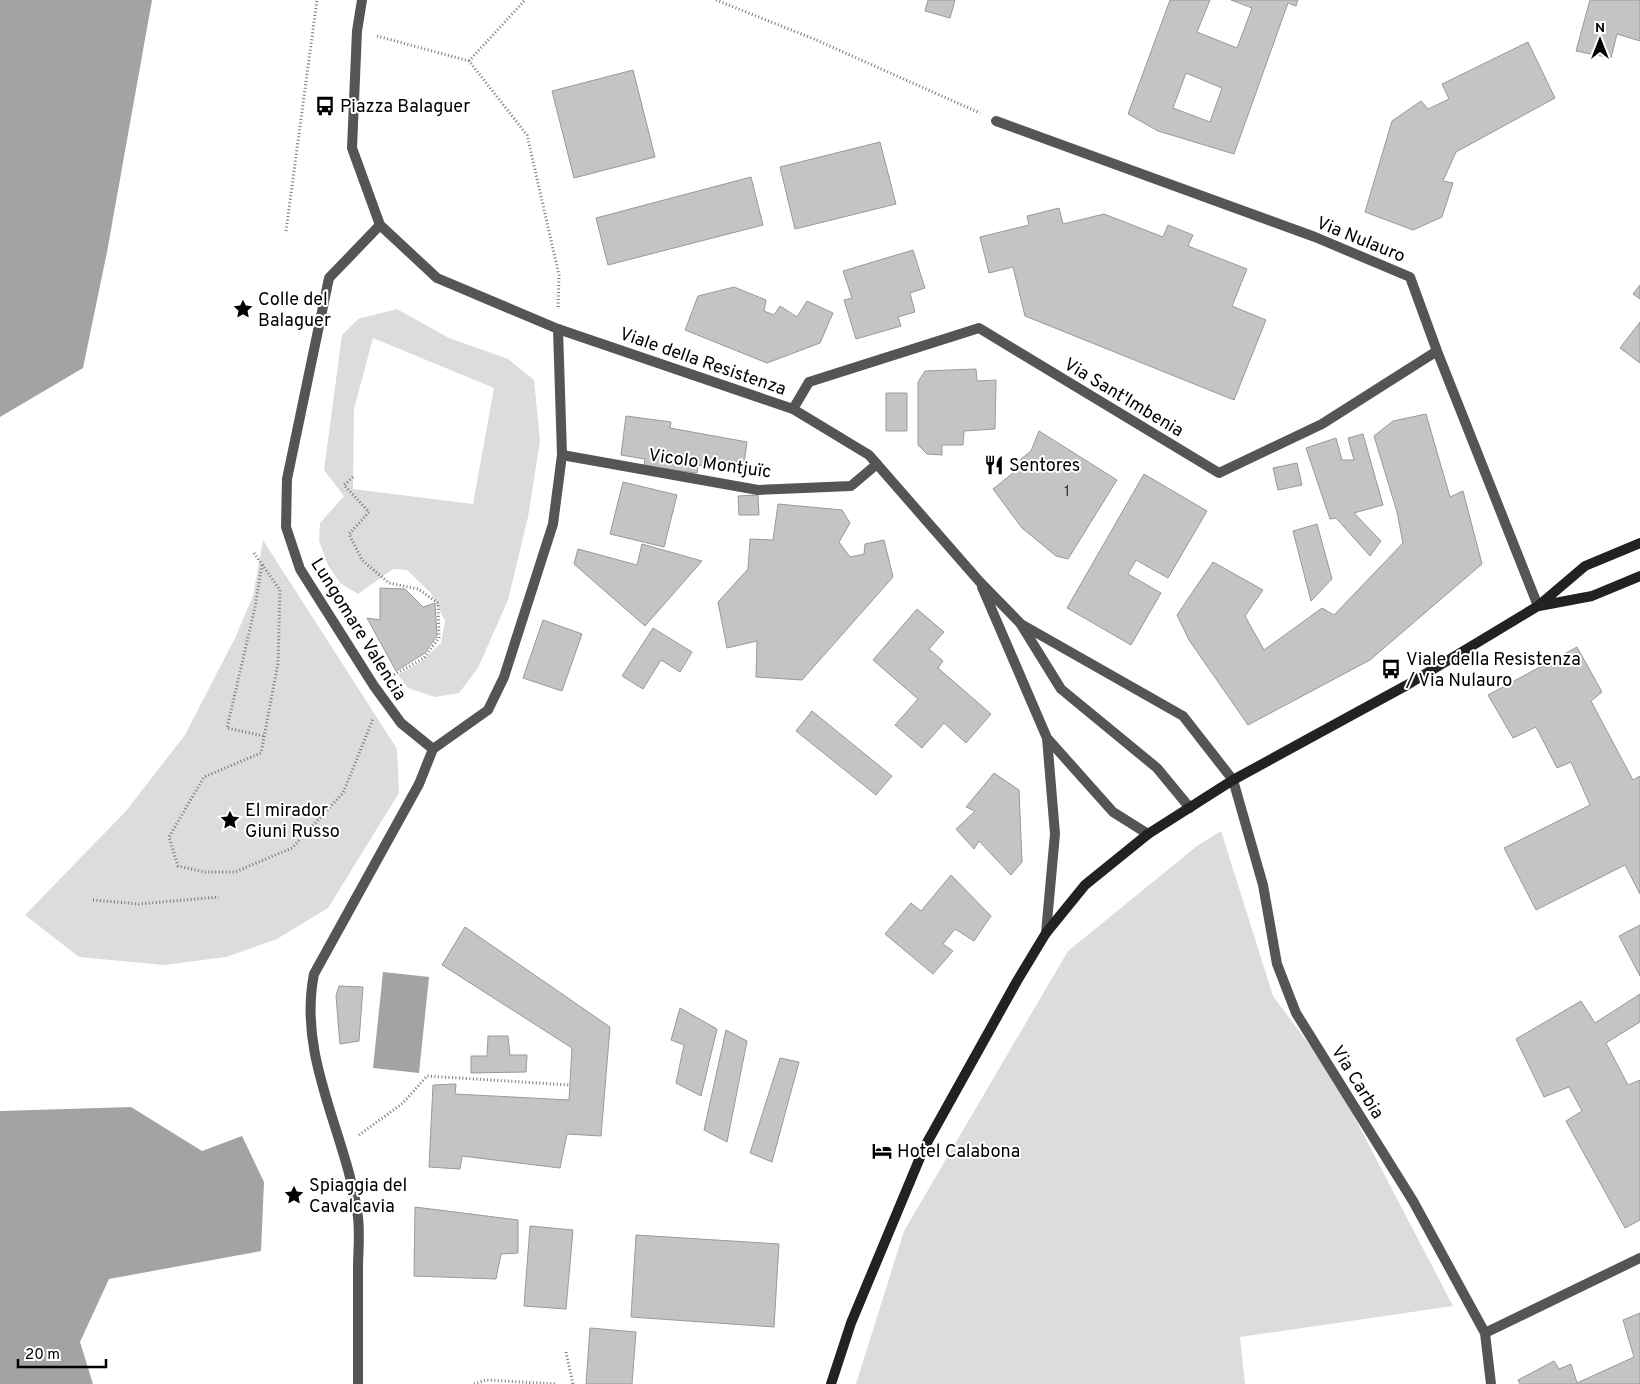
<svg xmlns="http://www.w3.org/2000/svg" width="1640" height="1384" font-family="Overpass,sans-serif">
  <rect width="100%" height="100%" fill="#fff"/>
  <!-- green -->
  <path fill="#dcdcdc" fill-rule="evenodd" d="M397 309 449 338 508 359 534 380 540 441 528 517 508 600 478 668 459 693 435 697 408 688 398 675 422 661 441 643 445 621 431 593 407 570 393 569 358 594 340 583 328 565 319 541 320 523 344 496 324 470 342 335 358 319ZM373 338 494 388 473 504 353 489 354 409Z
    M263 540 397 749 399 793 328 908 277 939 226 957 164 965 79 957 25 915 126 811 185 735 235 638 253 596Z
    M1221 831 1273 996 1334 1078 1453 1306 1240 1337 1245 1384H856L904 1231 1068 951 1197 846Z"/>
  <!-- water -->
  <path fill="#a3a3a3" d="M0 0H152L107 252 83 368 0 417Z
    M383 972 429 977 419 1073 373 1068Z
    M131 1107 202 1151 242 1136 264 1182 261 1251 109 1279 80 1342 93 1384H0V1111Z"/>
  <!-- building -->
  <path fill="#c4c4c4" stroke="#999" fill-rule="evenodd" d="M928 0H955L950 18 925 11Z
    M1170 0H1210L1197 32 1237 48 1252 8 1231 0H1298L1296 6 1288 3 1234 154 1158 131 1128 114ZM1186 73 1222 88 1210 122 1173 108Z
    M1590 0H1640V41L1617 34 1611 58 1576 51Z
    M1528 42 1555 98 1456 152 1443 181 1453 183 1442 217 1413 230 1365 212 1392 121 1421 101 1428 109 1449 99 1442 84Z
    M633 70 655 157 574 178 552 91Z
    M880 142 896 204 795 229 780 167Z
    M751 177 763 225 608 265 596 218Z
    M1059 208 1063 224 1104 214 1163 237 1168 225 1193 235 1188 246 1247 269 1232 306 1266 320 1234 400 1025 316 1013 267 989 273 980 237 1029 225 1027 216Z
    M913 250 925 288 910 293 915 312 898 317 901 326 856 339 844 300 852 298 843 271Z
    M1640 285V299L1633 294Z
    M734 287 766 300 764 311 774 315 780 306 797 317 807 301 833 313 820 343 767 363 685 330 698 296Z
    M1640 322V363L1620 348Z
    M976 369 977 381 996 380 995 429 964 431 963 445H942V455L927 454 918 445V382L925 371Z
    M886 393H907V431H886Z
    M1426 414 1450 497 1463 491 1482 564 1370 660 1248 725 1189 640 1177 615 1213 562 1263 590 1245 616 1264 650 1322 608 1334 615 1403 543 1397 512 1374 436 1393 421Z
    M626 416 671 422 670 428 747 442 743 471 698 465 697 473 644 466 645 459 621 455Z
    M1039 431 1117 480 1068 559 1056 556 1022 528 993 489 1013 473 1011 467 1031 451Z
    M1363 434 1383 505 1354 513 1381 541 1370 556 1336 518 1330 519 1306 448 1336 438 1342 460H1354L1348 438Z
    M1297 463 1302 485 1278 490 1273 468Z
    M1144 474 1207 511 1168 578 1136 560 1128 574 1161 593 1131 645 1067 608Z
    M623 482 677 495 664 547 610 534Z
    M758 495 759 515H739L738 496Z
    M778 504 842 510 850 523 839 542 850 557 864 554 865 544 884 540 893 577 802 680 756 677 757 641 727 648 718 602 748 569 750 539 773 540Z
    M1317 524 1332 579 1311 601 1293 531Z
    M642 544 702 561 645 626 574 564 578 549 637 565Z
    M380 588 405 589 423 607 435 603 437 636 425 653 396 671 367 618 380 620Z
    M917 609 944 632 929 649 943 661 938 668 991 714 966 743 944 723 922 748 895 725 918 699 873 660Z
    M543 620 582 634 562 691 523 678Z
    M653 628 692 652 680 672 661 660 643 689 622 676Z
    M1577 647 1602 692 1591 701 1633 780 1640 776V894L1625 865 1536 910 1504 848 1590 805 1571 762 1557 768 1536 727 1513 738 1488 695Z
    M812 711 892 776 876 795 796 731Z
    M994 773 1019 790 1022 862 1011 875 979 841 974 849 956 829 975 811 966 807Z
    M951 875 991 916 974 941 955 929 943 944 953 951 933 974 885 934 911 903 921 911Z
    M1640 925V976L1619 936Z
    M465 927 610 1027 601 1136 567 1134 560 1168 462 1156 460 1169 429 1167 433 1085 456 1084 455 1094 569 1100 572 1048 442 965Z
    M339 986 363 987 359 1041 340 1044 336 996Z
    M1640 994V1022L1606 1043 1628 1085 1640 1080V1220L1625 1228 1566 1121 1582 1111 1569 1087 1544 1097 1516 1039 1581 1001 1595 1023Z
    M680 1008 717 1029 701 1096 676 1083 684 1045 671 1040Z
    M726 1030 747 1041 727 1142 704 1130Z
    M488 1036H508L510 1055H527L526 1072 471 1073V1056H487Z
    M780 1058 799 1062 772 1162 750 1153Z
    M415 1207 518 1220V1253L501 1254 496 1279 414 1276Z
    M530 1226 573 1230 566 1309 524 1306Z
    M636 1235 779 1244 774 1327 631 1317Z
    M1640 1313V1384H1520L1518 1380 1554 1361 1559 1369 1571 1364 1577 1383 1634 1357 1623 1320Z
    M590 1328 636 1332 632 1384H586Z"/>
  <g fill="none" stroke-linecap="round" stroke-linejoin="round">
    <!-- path -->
    <path stroke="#777" stroke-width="3" stroke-dasharray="1 2.5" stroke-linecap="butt" d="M716 0 814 39 980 113
      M377 36 469 61 527 135 559 275 558 308
      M469 61 525 0
      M286 231 317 0
      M353 477 344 485 369 512 349 534 362 560 389 583 418 589 438 603 439 638 424 658 390 677
      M254 553 280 590 278 663 261 753 204 777 169 837 178 866 204 872H235L292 848 343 793 373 719
      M262 565 255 607 227 728 264 736
      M93 900 139 904 219 897
      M359 1135 403 1103 427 1076 570 1085
      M566 1352 573 1384
      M474 1384 486 1380 557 1384"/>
    <!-- minor -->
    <path stroke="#555" stroke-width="10" d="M996 121 1315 237 1410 277 1437 351 1538 606
      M380 225 329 278 287 479 286 527 300 569 374 686 401 723 433 749
      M793 409 809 382 979 328 1219 473 1322 424 1437 351
      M562 455 758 490 851 486 877 464
      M1233 780 1263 885 1277 964 1296 1013 1413 1201 1485 1333 1491 1384
      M1485 1333 1640 1258
      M358 1384C358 1346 358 1308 358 1270 358 1253 360 1235 358 1217 347 1134 297 1059 314 974L419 784 433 749 488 710 504 677 553 524 562 455 558 329"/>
    <!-- tertiary -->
    <path stroke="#555" stroke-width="10" d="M362 0 357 31 352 148 380 225 437 278 558 329 793 409 869 455 979 581 1020 623 1061 689 1157 768 1190 808
      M982 587 1047 738 1113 812 1148 834
      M1021 624 1183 716 1233 780
      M1046 933 1055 834 1047 738"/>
    <!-- secondary -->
    <path stroke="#222" stroke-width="10" d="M1539 606 1592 596 1640 576
      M831 1384 851 1323 924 1148 1017 981 1046 933 1085 885 1148 834 1233 780 1407 685 1538 606 1585 566 1640 543"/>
  </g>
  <!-- icons -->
  <defs>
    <symbol id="bus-bare" viewBox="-9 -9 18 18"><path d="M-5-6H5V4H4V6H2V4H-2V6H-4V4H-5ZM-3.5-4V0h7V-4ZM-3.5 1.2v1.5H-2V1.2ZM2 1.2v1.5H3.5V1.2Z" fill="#000" stroke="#fff" stroke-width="2.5" paint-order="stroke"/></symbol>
    <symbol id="sight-bare" viewBox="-9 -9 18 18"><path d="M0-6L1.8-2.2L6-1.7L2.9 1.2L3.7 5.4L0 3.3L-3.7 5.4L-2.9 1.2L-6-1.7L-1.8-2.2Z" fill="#000" stroke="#fff" stroke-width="2.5" paint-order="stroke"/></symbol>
    <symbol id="restaurant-bare" viewBox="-9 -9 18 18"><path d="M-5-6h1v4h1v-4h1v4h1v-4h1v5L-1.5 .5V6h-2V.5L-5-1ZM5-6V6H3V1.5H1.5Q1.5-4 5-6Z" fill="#000" stroke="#fff" stroke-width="2.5" paint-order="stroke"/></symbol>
    <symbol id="hotel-bare" viewBox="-9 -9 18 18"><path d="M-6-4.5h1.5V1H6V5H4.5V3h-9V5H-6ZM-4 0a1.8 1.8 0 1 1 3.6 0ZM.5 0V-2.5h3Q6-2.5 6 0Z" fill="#000" stroke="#fff" stroke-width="2.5" paint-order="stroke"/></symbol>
  </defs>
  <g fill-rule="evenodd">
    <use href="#bus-bare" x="311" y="92" width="28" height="28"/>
    <use href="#sight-bare" x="229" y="295" width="28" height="28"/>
    <use href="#restaurant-bare" x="980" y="451" width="28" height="28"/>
    <use href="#bus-bare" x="1377" y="655" width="28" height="28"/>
    <use href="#sight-bare" x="216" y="806" width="28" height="28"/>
    <use href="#hotel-bare" x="868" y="1137" width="28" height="28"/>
    <use href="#sight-bare" x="280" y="1181" width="28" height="28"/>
  </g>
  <g text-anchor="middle" stroke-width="4" stroke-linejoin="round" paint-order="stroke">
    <!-- number labels -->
    <g font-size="15" fill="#313131">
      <text x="1067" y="496">1</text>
    </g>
    <!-- poi labels -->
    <g font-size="18" fill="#000" stroke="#fff" text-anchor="start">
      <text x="340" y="112">Piazza Balaguer</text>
      <text x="258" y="305">Colle del<tspan x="258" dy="21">Balaguer</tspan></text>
      <text x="1009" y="471">Sentores</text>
      <text x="1406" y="665">Viale della Resistenza<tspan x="1406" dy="21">/ Via Nulauro</tspan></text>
      <text x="245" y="816">El mirador<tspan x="245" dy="21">Giuni Russo</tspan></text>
      <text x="897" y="1157">Hotel Calabona</text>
      <text x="309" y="1191">Spiaggia del<tspan x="309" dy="21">Cavalcavia</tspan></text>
    </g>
    <!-- street labels -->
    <g font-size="18" fill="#000" stroke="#fff">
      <text transform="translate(1361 239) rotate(22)" y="6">Via Nulauro</text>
      <text transform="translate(703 361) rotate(19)" y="6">Viale della Resistenza</text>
      <text transform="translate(1124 397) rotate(31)" y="6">Via Sant'Imbenia</text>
      <text transform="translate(710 463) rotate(8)" y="6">Vicolo Montjuïc</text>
      <text transform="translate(359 629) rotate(58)" y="6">Lungomare Valencia</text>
      <text transform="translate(1358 1082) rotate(58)" y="6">Via Carbia</text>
    </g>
  </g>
  <!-- north arrow -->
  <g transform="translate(1600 40)" stroke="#ffffff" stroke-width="4" paint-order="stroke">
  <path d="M0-4L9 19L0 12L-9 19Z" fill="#000000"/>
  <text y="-8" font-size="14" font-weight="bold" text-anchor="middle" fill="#000000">N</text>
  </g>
  <!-- scale -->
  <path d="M18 1359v8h88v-8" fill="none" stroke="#000000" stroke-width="2.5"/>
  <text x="25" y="1359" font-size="15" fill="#000000" stroke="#ffffff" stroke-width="4" paint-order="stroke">20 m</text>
</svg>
